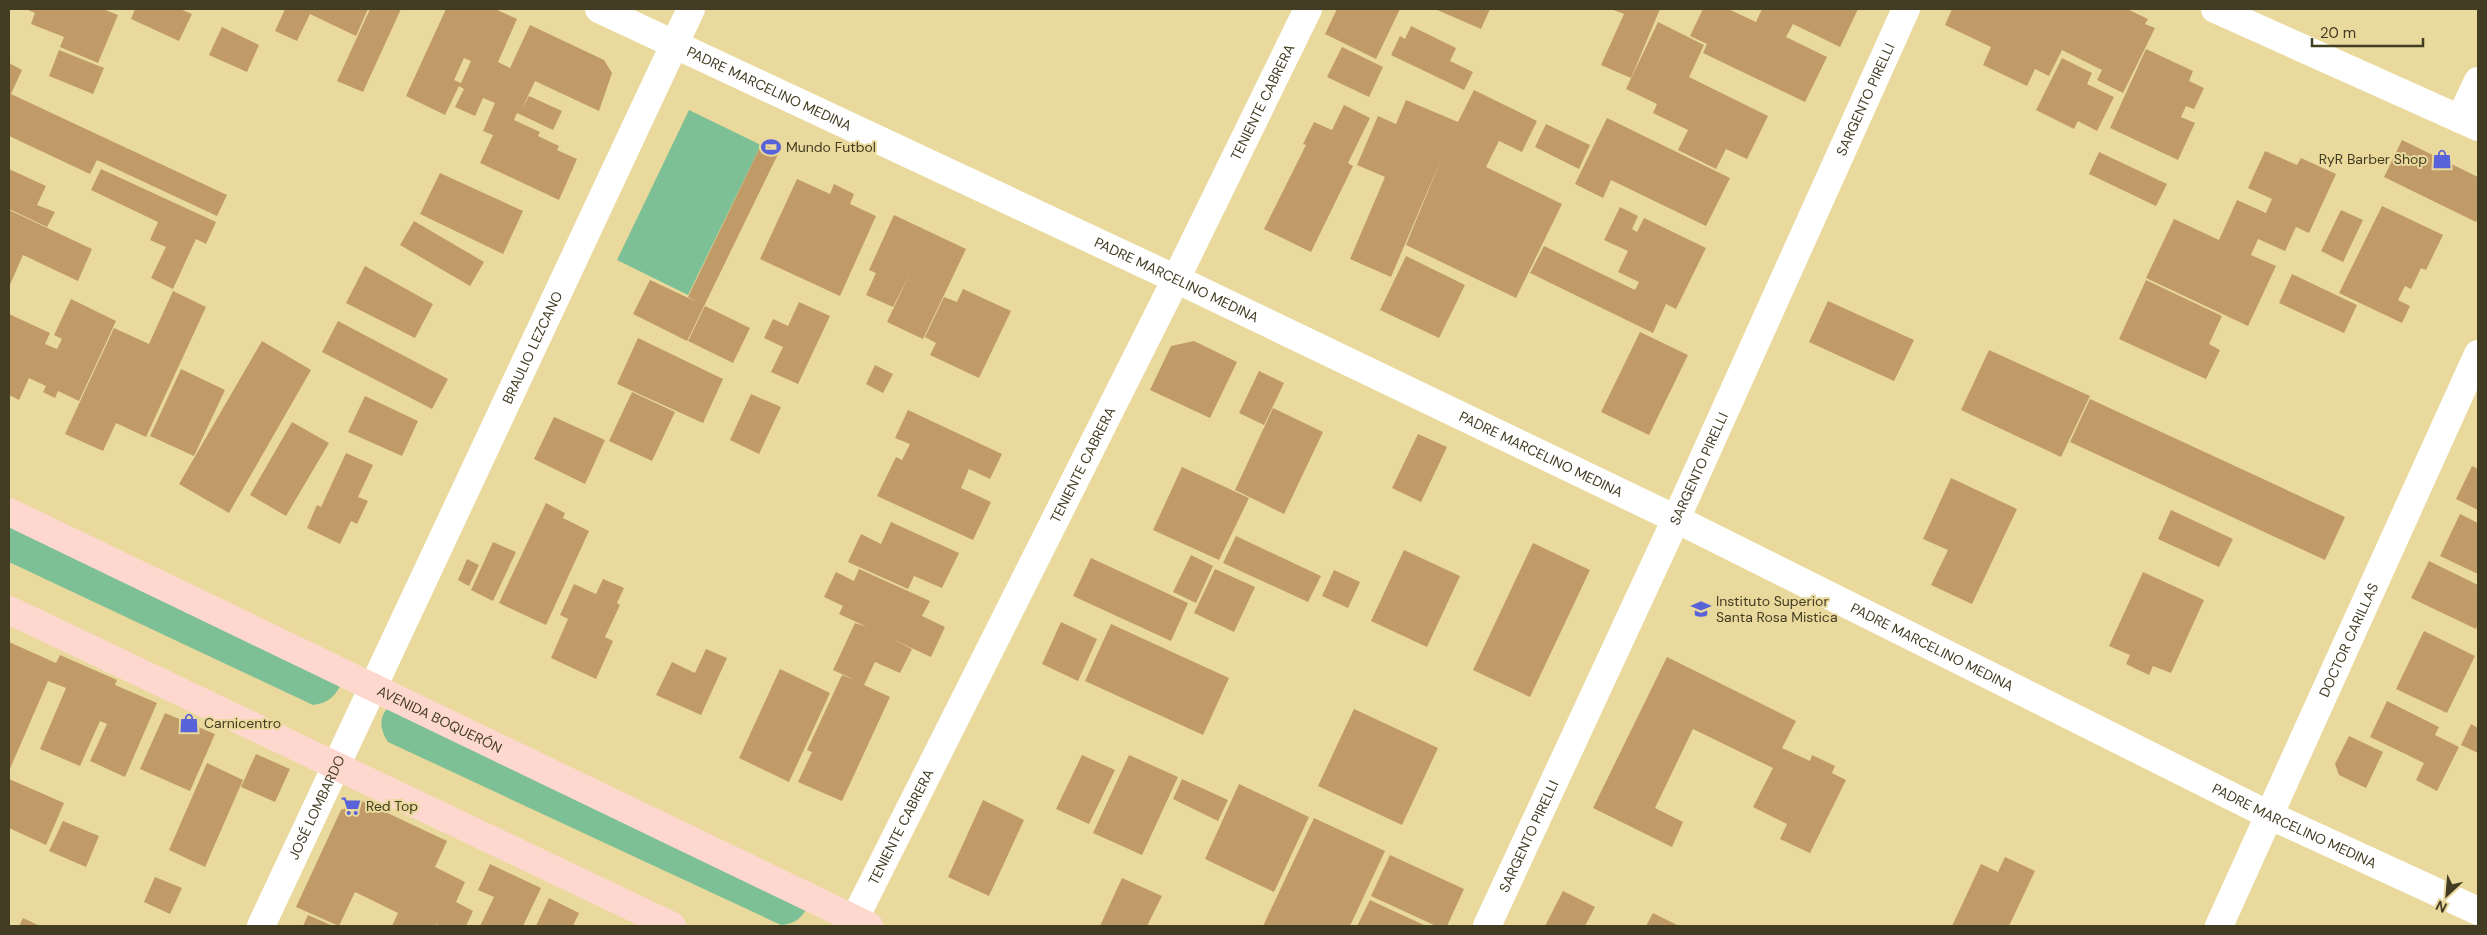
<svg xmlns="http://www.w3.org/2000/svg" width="2487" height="935" font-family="'DM Sans',sans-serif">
  <rect width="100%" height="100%" fill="#ead99c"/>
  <!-- green -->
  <path fill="#7ec095" d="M689 110 761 145 688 295 617 260Z
    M9 510 340 686C334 698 327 703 313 705L9 562Z
    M393 703 808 906C802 918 795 924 781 925L388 742C378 727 379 714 393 703Z"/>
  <!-- building -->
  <path fill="#c09b68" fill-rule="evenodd" d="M26 9H103L118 15 98 63 60 47 64 37 31 24 35 13Z
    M135 9H180L192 14 179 41 131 19Z
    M285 9H368L356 36 310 14 297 41 275 31Z
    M370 9H401L363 92 337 81Z
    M446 9H495L517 19 498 62 510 68 530 25 604 60 612 73 599 111 535 81 521 111 529 96 562 111 553 130 517 113 514 120 540 132 538 136 559 146 557 150 577 159 559 200 480 163 493 135 483 131 495 103 483 98 475 116 455 107 464 89 459 86 445 115 406 96ZM464 58 471 61 461 83 454 80Z
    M1337 9H1400L1376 59 1325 34Z
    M1435 9H1490L1481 29Z
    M1611 9H1660L1631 78 1601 65 1624 14Z
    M1703 9H1728L1756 22 1762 9H1858L1840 47 1793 24 1786 37 1827 57 1805 102 1703 53 1707 44 1690 36Z
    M1952 9H2127L2148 19 2145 24 2155 28 2123 93 2097 80 2102 70 2062 50 2049 76 2035 69 2027 86 1983 65 1991 47 1945 25Z
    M1658 22 1704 45 1689 77 1768 116 1747 159 1726 149 1716 169 1678 150 1688 130 1653 113 1657 104 1626 89Z
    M1411 26 1456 48 1450 61 1473 72 1464 90 1391 55 1400 36 1405 39Z
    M222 27 259 45 247 72 209 55Z
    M1342 47 1383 67 1369 97 1327 77Z
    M2146 49 2193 71 2189 81 2204 88 2194 109 2186 106 2181 117 2195 123 2178 160 2110 128Z
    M59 50 104 68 93 94 49 76Z
    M2062 58 2092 73 2087 84 2114 97 2097 131 2078 121 2074 129 2036 110Z
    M9 63 22 70 11 94 227 195 217 216 97 160 90 174 9 136Z
    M1474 90 1537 121 1522 152 1499 141 1486 167 1562 204 1516 298 1406 245 1445 150 1391 277 1350 259 1385 177 1357 165 1378 116 1396 124 1406 100 1458 122Z
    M1344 105 1370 118 1348 163 1353 166 1311 252 1264 229 1306 145 1303 144 1314 122 1332 130Z
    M1607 118 1730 178 1706 226 1611 180 1603 198 1575 184Z
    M1546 124 1590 145 1579 169 1535 147Z
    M2402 140 2478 177V217L2476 222 2384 177Z
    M762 143 779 152 687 341 633 314 650 280 697 302 688 297Z
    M2265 151 2297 165 2301 158 2336 174 2309 233 2296 227 2285 251 2258 239 2251 255 2276 266 2248 326 2146 278 2174 219 2219 240 2237 200 2266 213 2272 199 2248 188Z
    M2099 152 2167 184 2156 206 2089 174Z
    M9 169 46 186 37 205 55 212 47 227 9 209Z
    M101 169 216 222 206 244 196 239 173 289 151 278 166 247 150 240 158 222 91 190Z
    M440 173 523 211 503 254 420 214Z
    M797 179 830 194 834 184 854 194 850 204 876 216 840 296 760 259Z
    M2382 206 2443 235 2426 270 2421 268 2411 289 2405 286 2398 300 2410 306 2402 323 2339 293Z
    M1620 207 1638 216 1632 229 1637 232 1644 218 1706 248 1676 309 1666 304 1653 333 1530 273 1544 246 1635 290 1639 282 1618 272 1628 251 1604 240Z
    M9 210 92 249 78 281 23 255 9 287Z
    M2341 210 2363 220 2343 262 2321 251Z
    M894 215 966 249 923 339 887 322 910 273 893 307 866 295 876 273 869 270Z
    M414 221 484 262 470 286 400 245Z
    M1406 256 1465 285 1439 338 1380 310Z
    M365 266 433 304 415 338 346 303Z
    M2292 274 2357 305 2344 333 2279 303Z
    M2146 280 2222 316 2209 344 2220 350 2206 379 2119 339Z
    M963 289 1011 311 979 378 930 355 936 343 925 337 944 297 957 302Z
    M173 291 206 307 146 437 116 423 103 451 65 434 114 328 149 344Z
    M71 299 116 321 79 401 58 391 55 398 43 392 46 386 29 378 19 400 9 395V314L50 333 45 344 57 349 62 339 54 335Z
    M1828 301 1914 340 1894 381 1809 342Z
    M799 302 830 316 798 384 771 372 783 347 764 338 773 319 788 326Z
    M705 306 750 328 733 363 688 341Z
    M338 321 448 379 432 409 322 352Z
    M1640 332 1688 355 1649 435 1601 412Z
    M638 338 723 379 703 423 617 384Z
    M262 341 311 370 229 513 179 484Z
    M1194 341 1237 362 1210 418 1150 390 1171 346Z
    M1989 350 2090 396 2061 457 1961 410Z
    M875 365 893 374 883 393 866 384Z
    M181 369 225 390 194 456 150 436Z
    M1259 371 1284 383 1264 425 1239 413Z
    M632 392 675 412 652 461 609 441Z
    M751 394 781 407 759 454 730 440Z
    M365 396 418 421 402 456 348 432Z
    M2090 399 2345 517 2325 560 2070 442Z
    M1273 408 1323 432 1284 514 1235 490Z
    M908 410 1002 454 990 479 969 469 961 488 991 502 973 540 877 496 896 457 902 460 910 444 895 438Z
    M554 417 605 440 585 484 534 459Z
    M292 422 329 443 286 516 250 495Z
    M1418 434 1447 447 1421 502 1392 488Z
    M346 453 373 465 358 497 368 501 357 524 351 521 340 544 307 528 317 505 321 507Z
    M2472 466 2478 469V510L2456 499Z
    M1182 467 1249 498 1219 560 1153 530Z
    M1951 478 2017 509 1972 604 1931 585 1948 550 1923 539Z
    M546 503 565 513 563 518 589 531 546 625 499 603Z
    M2171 510 2233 539 2219 567 2158 539Z
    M2460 514 2478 523V574L2440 556Z
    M891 522 959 553 942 588 914 576 908 589 848 562 861 534 881 544Z
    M1236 536 1321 576 1308 602 1223 563Z
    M493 542 516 552 493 601 471 590Z
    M1533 543 1590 570 1530 697 1473 670Z
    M1404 550 1460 576 1427 647 1371 621Z
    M1191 555 1213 566 1196 603 1173 592Z
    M1091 558 1188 603 1171 641 1073 596Z
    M467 559 479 565 469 586 458 580Z
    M2429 561 2478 585V624L2476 629 2411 598Z
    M859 569 930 601 922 616 945 627 931 657 890 638 912 649 900 673 875 662 864 685 890 697 842 801 798 782 812 752 807 750 842 675 855 680 833 670 855 623 867 627 839 614 843 606 824 597 836 572 854 581Z
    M1215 569 1255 587 1234 632 1194 613Z
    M1334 570 1360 582 1348 608 1322 596Z
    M2143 572 2204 600 2171 673 2153 666 2149 675 2126 664 2130 655 2109 646Z
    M603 579 624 588 617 603 620 605 605 637 613 641 596 679 551 658 568 619 560 615 574 584 596 594Z
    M1061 622 1097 639 1078 681 1042 664Z
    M1111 624 1229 678 1203 735 1085 681Z
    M2424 631 2475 656 2447 713 2396 689Z
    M9 642 56 663 60 655 117 680 115 685 157 703 125 777 90 761 107 724 100 721 80 766 40 749 66 688 48 681 9 771Z
    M706 649 727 658 701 715 656 695 672 662 695 673Z
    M1667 657 1796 721 1782 748 1810 761 1812 755 1835 766 1832 773 1846 780 1810 853 1780 839 1787 824 1753 807 1773 768 1693 729 1655 808 1683 822 1672 847 1593 808Z
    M780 669 830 693 789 782 739 758Z
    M2387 701 2439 727 2435 735 2459 747 2437 791 2416 780 2424 763 2370 737Z
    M1354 709 1438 748 1402 825 1318 786Z
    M165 713 215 734 190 791 140 769Z
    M2471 724 2478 728V753L2461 745Z
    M2349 736 2383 752 2366 788 2339 775 2335 764Z
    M256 754 290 769 275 802 241 787Z
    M1082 755 1115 770 1089 824 1056 809Z
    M1129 755 1178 777 1142 855 1093 833Z
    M207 763 243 780 205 867 169 850Z
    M9 779 64 803 46 845 9 828Z
    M1182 779 1228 800 1218 821 1173 799Z
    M1239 784 1309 817 1274 892 1205 859Z
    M983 800 1024 820 989 896 948 877Z
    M362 801 447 841 435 867 465 882 456 902 473 911 466 926H441L436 924 435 926H392L398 913 355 892 339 926 296 907 341 810Z
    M1314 818 1385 851 1350 926H1263Z
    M63 821 99 836 86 867 49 851Z
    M1390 855 1464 889 1447 926H1436L1371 896Z
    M2005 857 2035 871 2009 926H1952L1981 864 1998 872Z
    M490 864 541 888 523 926H480L494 897 478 890Z
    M155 877 182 888 170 914 144 902Z
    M1122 878 1162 896 1147 926H1100Z
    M1563 891 1595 907 1585 926H1545Z
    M549 898 579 913 573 926H536Z
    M1370 900 1426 926H1357Z
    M1653 913 1679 926H1646Z
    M308 915 333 926H303Z
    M23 918 40 926H19Z"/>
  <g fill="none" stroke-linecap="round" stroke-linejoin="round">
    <!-- street -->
    <g stroke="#fff" stroke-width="28">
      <path id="s1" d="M599 9 1176 279 1676 519 2269 815 2478 911"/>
      <path d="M2215 9 2478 127"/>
      <path d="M2460 119 2478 81"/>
      <path id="s2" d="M261 926 691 9"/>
      <path id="s3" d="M851 926 1176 279 1308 9"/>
      <path id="s4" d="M1487 926 1676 519 1906 9"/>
      <path id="s5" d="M2219 926 2478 354"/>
    </g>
    <!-- secondary -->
    <g stroke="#fed7ce" stroke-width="28">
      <path id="s6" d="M9 512 869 926"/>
      <path d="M9 610 672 926"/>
    </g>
  </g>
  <!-- icons -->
  <defs>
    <symbol id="stadium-bare" viewBox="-9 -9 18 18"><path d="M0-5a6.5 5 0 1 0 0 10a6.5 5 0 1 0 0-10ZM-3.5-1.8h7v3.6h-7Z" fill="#5863da" stroke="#ead99c" stroke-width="2.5" paint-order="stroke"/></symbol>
    <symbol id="shop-bare" viewBox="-9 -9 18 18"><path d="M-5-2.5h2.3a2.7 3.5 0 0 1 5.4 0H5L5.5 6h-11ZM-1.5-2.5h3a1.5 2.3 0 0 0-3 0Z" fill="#5863da" stroke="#ead99c" stroke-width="2.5" paint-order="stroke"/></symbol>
    <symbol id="university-bare" viewBox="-9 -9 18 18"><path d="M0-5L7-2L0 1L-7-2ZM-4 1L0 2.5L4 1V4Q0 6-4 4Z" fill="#5863da" stroke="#ead99c" stroke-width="2.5" paint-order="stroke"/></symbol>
    <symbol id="supermarket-bare" viewBox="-9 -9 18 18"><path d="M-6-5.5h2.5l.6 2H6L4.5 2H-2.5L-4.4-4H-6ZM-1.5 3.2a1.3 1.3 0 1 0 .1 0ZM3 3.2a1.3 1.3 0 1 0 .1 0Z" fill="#5863da" stroke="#ead99c" stroke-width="2.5" paint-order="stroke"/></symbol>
  </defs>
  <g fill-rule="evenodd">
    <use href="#stadium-bare" x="757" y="133" width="28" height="28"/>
    <use href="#shop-bare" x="2428" y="145" width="28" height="28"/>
    <use href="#university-bare" x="1687" y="595" width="28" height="28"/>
    <use href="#shop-bare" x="175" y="709" width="28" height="28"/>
    <use href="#supermarket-bare" x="337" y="792" width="28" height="28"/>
  </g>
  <g text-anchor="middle" stroke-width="4" stroke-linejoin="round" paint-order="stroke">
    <!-- street labels -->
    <g font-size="14" fill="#423c23" stroke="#ead99c">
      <text dy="5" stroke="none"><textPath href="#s1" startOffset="188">PADRE MARCELINO MEDINA</textPath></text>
      <text dy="5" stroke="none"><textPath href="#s4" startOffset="909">SARGENTO PIRELLI</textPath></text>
      <text dy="5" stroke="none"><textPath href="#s3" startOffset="921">TENIENTE CABRERA</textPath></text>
      <text dy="5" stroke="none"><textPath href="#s1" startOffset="638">PADRE MARCELINO MEDINA</textPath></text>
      <text dy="5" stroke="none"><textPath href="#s2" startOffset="639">BRAULIO LEZCANO</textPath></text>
      <text dy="5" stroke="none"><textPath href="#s1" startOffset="1042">PADRE MARCELINO MEDINA</textPath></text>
      <text dy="5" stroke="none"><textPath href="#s3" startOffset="516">TENIENTE CABRERA</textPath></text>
      <text dy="5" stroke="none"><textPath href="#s4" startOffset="504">SARGENTO PIRELLI</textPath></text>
      <text dy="5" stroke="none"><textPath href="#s5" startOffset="314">DOCTOR CARILLAS</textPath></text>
      <text dy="5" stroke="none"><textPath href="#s1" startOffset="1478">PADRE MARCELINO MEDINA</textPath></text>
      <text dy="5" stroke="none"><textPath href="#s6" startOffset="478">AVENIDA BOQUERÓN</textPath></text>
      <text dy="5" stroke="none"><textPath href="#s2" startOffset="131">JOSÉ LOMBARDO</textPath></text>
      <text dy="5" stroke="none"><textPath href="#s3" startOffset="111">TENIENTE CABRERA</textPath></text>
      <text dy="5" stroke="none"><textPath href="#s1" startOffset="1882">PADRE MARCELINO MEDINA</textPath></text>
      <text dy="5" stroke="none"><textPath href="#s4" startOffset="99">SARGENTO PIRELLI</textPath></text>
    </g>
    <!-- poi labels -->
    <g font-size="14" fill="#423c23" stroke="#ead99c" text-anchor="start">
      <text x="786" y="152">Mundo Futbol</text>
      <text x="2427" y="164" text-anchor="end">RyR Barber Shop</text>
      <text x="1716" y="606">Instituto Superior<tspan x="1716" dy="16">Santa Rosa Mistica</tspan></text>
      <text x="204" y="728">Carnicentro</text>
      <text x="366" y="811">Red Top</text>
    </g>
  </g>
  <!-- border -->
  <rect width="2487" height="935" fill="none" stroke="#423c23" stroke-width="20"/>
  <!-- north arrow -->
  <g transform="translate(2447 895) rotate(206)" stroke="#ead99c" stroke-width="4" paint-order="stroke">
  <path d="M0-4L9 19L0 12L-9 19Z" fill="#423c23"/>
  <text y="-8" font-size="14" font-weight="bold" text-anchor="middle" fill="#423c23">N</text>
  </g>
  <!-- scale -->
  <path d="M2312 38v8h111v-8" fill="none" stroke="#423c23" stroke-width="2.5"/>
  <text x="2320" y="38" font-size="15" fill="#423c23" stroke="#ead99c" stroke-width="4" paint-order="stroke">20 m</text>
</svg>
